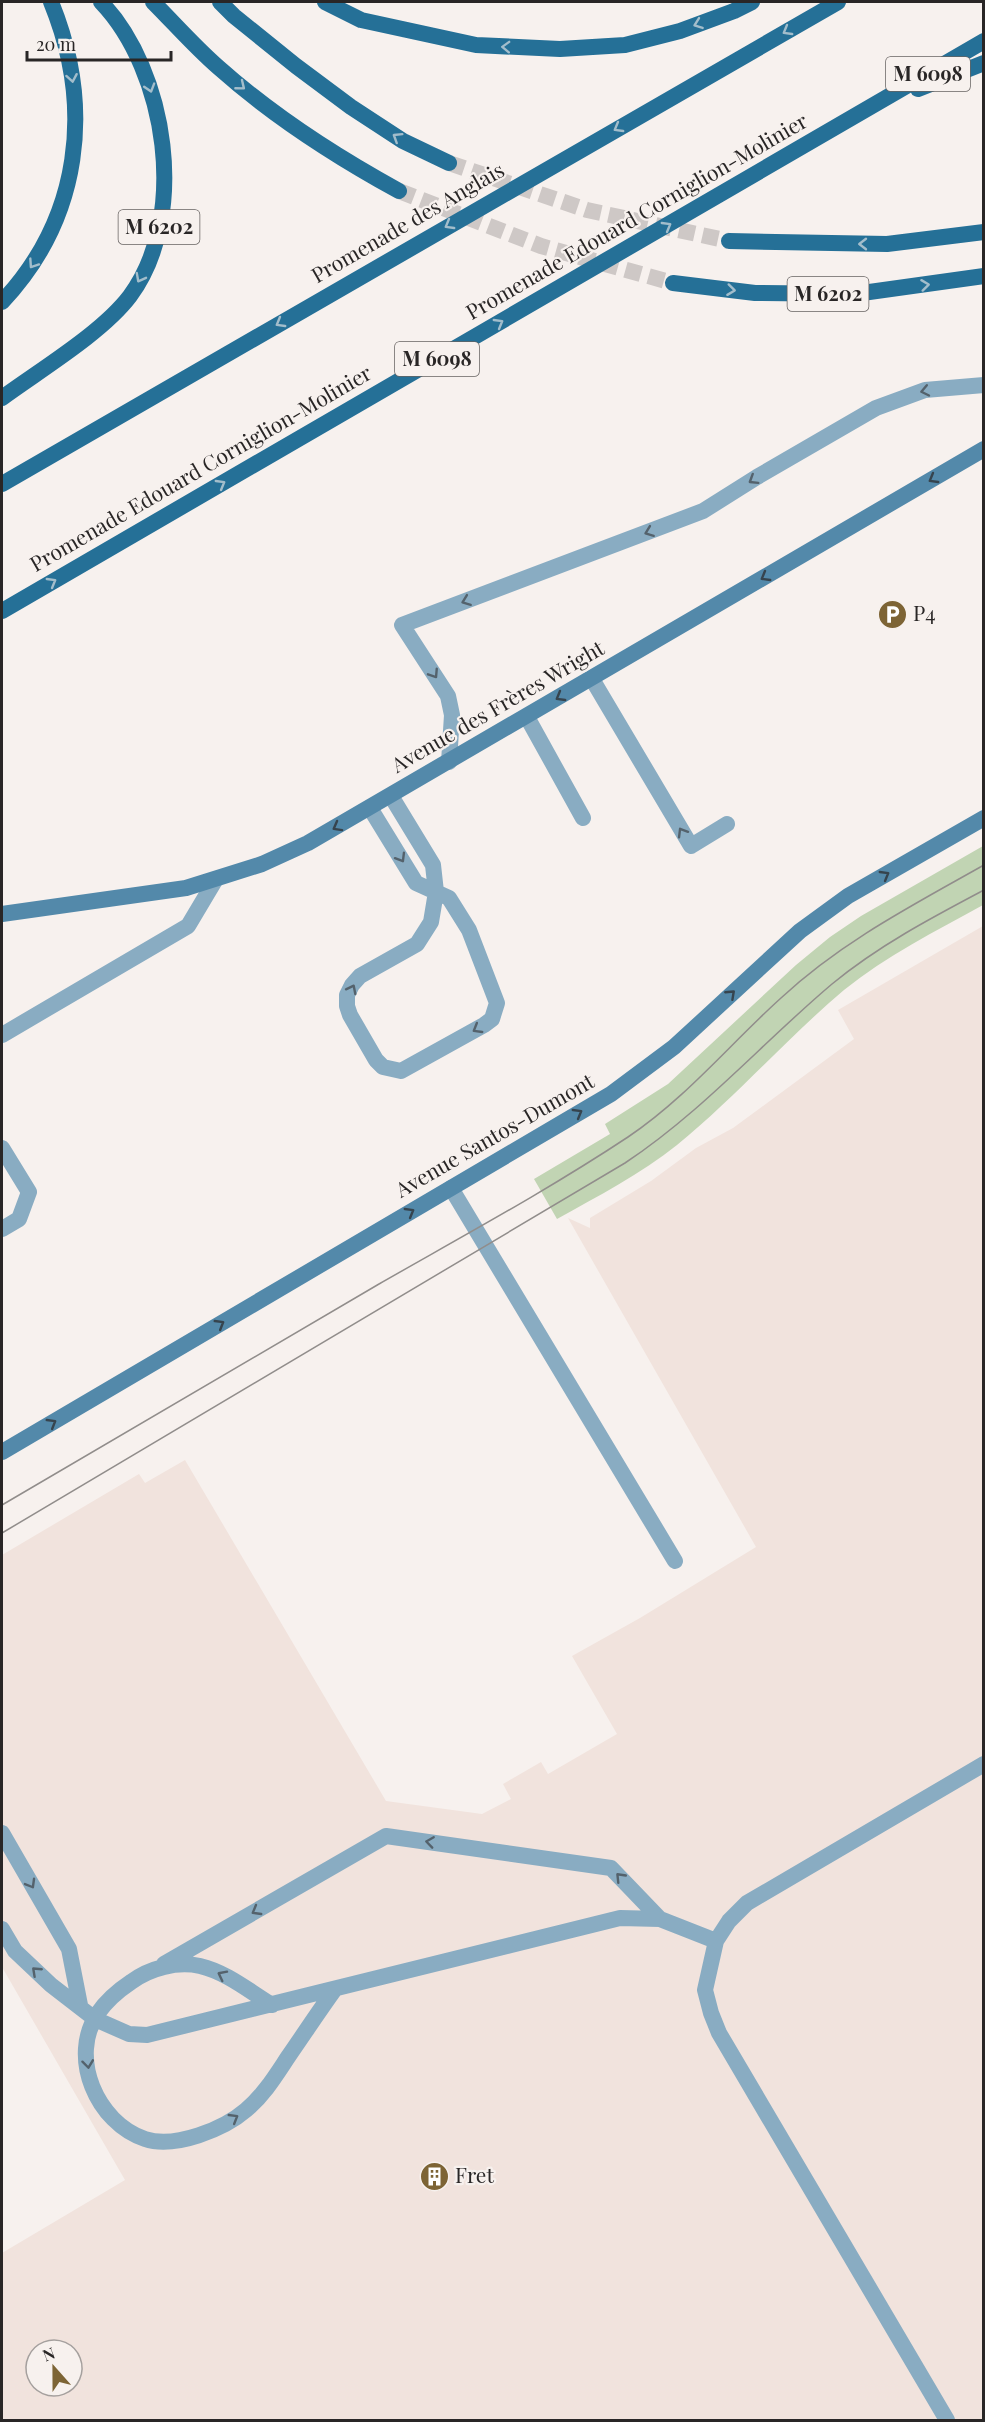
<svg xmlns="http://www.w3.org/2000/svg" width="985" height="2422" font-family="'Playfair Display',serif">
  <rect width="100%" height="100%" fill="#f7f1ee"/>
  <!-- built -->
  <path fill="#f1e3dd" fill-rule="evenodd" d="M983 926V2420H2V2253L125 2180 2 1967V1805L3 1804 2 1800V1555L139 1474 145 1483 185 1460 386 1801 482 1814 511 1799 503 1784 541 1762 548 1774 617 1734 572 1656 640 1618 756 1547 568 1218 590 1228V1218L651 1181 696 1148 733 1128 854 1039 838 1010ZM36 2350H72V2386H36Z"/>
  <!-- green -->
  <path fill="#c1d4b3" d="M983 846V905C936 931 886 956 844 990 786 1039 736 1097 677 1145 641 1174 598 1196 557 1219L534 1179 610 1134 605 1124 668 1084 796 965 830 937 861 916Z"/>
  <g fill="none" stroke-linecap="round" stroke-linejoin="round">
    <!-- primary-tunnel -->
    <path stroke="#cec8c6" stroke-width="16" stroke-dasharray="16 8" stroke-linecap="butt" d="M449 163 587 210 729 241
      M399 191 541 246 673 283"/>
    <!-- service -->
    <path stroke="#89acc2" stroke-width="16" d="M592 679 691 846 727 824
      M527 717 583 818
      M449 762 452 715 448 696 402 625 703 511 757 477 876 408 925 390 984 385
      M370 808 416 883 449 898 469 930 497 1003 492 1019 484 1025 401 1071 383 1067 376 1060 350 1015 347 1006V995L352 985 360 976 417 944 431 922 436 892 433 865 391 796
      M2 1035 188 926 216 879
      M2 1148 29 1192 19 1219 2 1229
      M451 1188 675 1561
      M2 1833 69 1949 80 2005
      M2 1929 15 1951 51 1985 95 2019 129 2034 147 2035 620 1918 660 1919 716 1941
      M164 1964 386 1836 611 1868 660 1919
      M272 2005C249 1991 226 1972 200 1966 177 1961 150 1968 131 1982 119 1990 107 2000 98 2013 68 2057 97 2123 145 2139 175 2149 224 2129 246 2110 264 2095 276 2075 288 2057 304 2034 319 2011 335 1989
      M947 2420 719 2033 711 2013 705 1990 716 1941 729 1921 747 1903 984 1764"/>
    <!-- secondary -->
    <path stroke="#5389aa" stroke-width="16" d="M2 914 186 888 262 864 308 843 984 449
      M2 1452 611 1094 674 1047 800 931 848 896 984 818"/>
    <!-- primary -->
    <path stroke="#257097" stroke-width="16" d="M153 2C174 23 195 47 218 67 273 116 335 156 399 191
      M220 2 234 16 296 66 351 107 403 141 449 163
      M325 2 361 20 476 45 560 49 625 45 680 31 734 11 752 2
      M918 89 984 63
      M729 241 887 244 984 232
      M673 283 755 293 855 294 984 276
      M2 302C81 218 94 107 51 2
      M2 398C40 370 102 333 130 296 189 216 167 71 101 2
      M2 484 838 2
      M2 611 984 41"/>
    <!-- tram -->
    <path stroke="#918d8b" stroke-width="1.5" d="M2 1505C127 1431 253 1358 379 1284 463 1236 548 1190 628 1137 686 1098 730 1044 781 998 841 942 913 905 984 865
      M2 1533 625 1163C702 1112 762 1043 832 984 878 946 931 918 984 890"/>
  </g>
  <!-- one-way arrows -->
  <defs><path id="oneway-chevron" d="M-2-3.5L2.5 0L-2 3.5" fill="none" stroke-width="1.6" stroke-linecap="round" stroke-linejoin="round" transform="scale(1.5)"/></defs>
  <g stroke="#a3bdcb">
    <use href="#oneway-chevron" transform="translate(698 24) rotate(160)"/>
    <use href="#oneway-chevron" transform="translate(787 31) rotate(150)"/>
    <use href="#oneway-chevron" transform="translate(506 47) rotate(-178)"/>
    <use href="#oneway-chevron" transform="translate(72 78) rotate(80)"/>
    <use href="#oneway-chevron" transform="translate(241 86) rotate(39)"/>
    <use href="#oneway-chevron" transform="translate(150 88) rotate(73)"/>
    <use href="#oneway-chevron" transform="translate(618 128) rotate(150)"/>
    <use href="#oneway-chevron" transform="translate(397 137) rotate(-148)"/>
    <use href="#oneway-chevron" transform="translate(449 225) rotate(150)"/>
    <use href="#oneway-chevron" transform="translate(667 226) rotate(-30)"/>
    <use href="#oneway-chevron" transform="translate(863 244) rotate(180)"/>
    <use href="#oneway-chevron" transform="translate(33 264) rotate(124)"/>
    <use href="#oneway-chevron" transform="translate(140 278) rotate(118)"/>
    <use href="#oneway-chevron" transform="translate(925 285) rotate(-7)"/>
    <use href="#oneway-chevron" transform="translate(731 290) rotate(7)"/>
    <use href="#oneway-chevron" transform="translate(280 323) rotate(150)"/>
    <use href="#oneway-chevron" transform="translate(499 323) rotate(-30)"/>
    <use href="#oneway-chevron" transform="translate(221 484) rotate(-30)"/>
    <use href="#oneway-chevron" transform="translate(52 582) rotate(-30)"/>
  </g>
  <g stroke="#54626c">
    <use href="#oneway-chevron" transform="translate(925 391) rotate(168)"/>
    <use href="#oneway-chevron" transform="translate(753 480) rotate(148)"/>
    <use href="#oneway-chevron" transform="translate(649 532) rotate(159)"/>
    <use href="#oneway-chevron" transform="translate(466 601) rotate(159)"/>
    <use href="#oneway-chevron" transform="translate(434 674) rotate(57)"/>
    <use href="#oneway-chevron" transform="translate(682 832) rotate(-121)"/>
    <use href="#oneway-chevron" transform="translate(401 858) rotate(59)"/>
    <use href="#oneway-chevron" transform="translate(352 989) rotate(-63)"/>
    <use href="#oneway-chevron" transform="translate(477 1029) rotate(149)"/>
    <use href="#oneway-chevron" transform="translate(430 1842) rotate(-172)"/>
    <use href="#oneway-chevron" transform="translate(620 1877) rotate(-134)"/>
    <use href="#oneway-chevron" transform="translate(31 1884) rotate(60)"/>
    <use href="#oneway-chevron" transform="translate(256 1911) rotate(150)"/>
    <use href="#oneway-chevron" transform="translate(36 1971) rotate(-137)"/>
    <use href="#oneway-chevron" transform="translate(222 1975) rotate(-153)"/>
    <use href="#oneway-chevron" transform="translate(88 2064) rotate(83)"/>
    <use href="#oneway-chevron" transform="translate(234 2118) rotate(-31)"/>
  </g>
  <g stroke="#36444e">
    <use href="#oneway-chevron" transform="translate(933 479) rotate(150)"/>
    <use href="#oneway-chevron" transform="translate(765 577) rotate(150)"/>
    <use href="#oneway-chevron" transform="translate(560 697) rotate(150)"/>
    <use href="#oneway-chevron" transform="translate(337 827) rotate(151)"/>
    <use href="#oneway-chevron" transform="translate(885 875) rotate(-30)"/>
    <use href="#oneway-chevron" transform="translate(731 994) rotate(-43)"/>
    <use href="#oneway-chevron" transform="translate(578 1113) rotate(-30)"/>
    <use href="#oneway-chevron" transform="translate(410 1212) rotate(-30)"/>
    <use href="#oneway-chevron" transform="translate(220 1324) rotate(-31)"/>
    <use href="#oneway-chevron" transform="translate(52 1423) rotate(-31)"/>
  </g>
  <!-- icons -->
  <defs>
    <symbol id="parking-disc" viewBox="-11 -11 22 22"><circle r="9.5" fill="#7d6435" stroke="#f7f1ee"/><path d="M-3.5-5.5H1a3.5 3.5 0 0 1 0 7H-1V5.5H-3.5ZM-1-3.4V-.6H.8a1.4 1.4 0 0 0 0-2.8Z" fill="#fff"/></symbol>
    <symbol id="building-disc" viewBox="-11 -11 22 22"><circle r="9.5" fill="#7d6435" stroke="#f7f1ee"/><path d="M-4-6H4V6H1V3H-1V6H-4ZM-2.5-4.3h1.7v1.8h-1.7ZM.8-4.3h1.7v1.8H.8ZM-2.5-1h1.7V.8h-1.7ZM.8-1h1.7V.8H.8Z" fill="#fff"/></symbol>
  </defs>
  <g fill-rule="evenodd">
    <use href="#parking-disc" x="876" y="598" width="33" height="33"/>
    <use href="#building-disc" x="418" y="2160" width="33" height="33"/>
  </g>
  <g text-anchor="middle" stroke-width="4.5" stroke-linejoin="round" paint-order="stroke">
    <!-- shield labels -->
    <g fill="#f7f1ee" stroke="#676362" stroke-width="1.5">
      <rect x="886" y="57" width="84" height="34" rx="4.5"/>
      <rect x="118.5" y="210" width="81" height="34" rx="4.5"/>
      <rect x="787.5" y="277" width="81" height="34" rx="4.5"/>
      <rect x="395" y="342" width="84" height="34" rx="4.5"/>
    </g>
    <g font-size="20" font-weight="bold" fill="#292626">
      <text x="928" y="81">M 6098</text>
      <text x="159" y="234">M 6202</text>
      <text x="828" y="301">M 6202</text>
      <text x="437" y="366">M 6098</text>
    </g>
    <!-- street labels -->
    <g font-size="21" fill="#292626" stroke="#f7f1ee">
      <text transform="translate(637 217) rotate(-30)" y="7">Promenade Edouard Corniglion-Molinier</text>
      <text transform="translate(408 223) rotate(-30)" y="7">Promenade des Anglais</text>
      <text transform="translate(201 469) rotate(-30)" y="7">Promenade Edouard Corniglion-Molinier</text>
      <text transform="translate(498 707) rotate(-30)" y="7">Avenue des Frères Wright</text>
      <text transform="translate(495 1136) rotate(-30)" y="7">Avenue Santos-Dumont</text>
    </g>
    <!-- poi labels -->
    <g font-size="21" fill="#292626" stroke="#f7f1ee" text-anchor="start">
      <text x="913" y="621">P4</text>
      <text x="455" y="2183">Fret</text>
    </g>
  </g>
  <!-- border -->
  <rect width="985" height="2422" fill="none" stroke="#292626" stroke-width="6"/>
  <!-- north arrow -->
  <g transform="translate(54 2368) rotate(339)"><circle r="28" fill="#f7f1ee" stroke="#a5a09e" stroke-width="1.5"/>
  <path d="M0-4.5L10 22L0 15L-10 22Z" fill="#7d6435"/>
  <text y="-9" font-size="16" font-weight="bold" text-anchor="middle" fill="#292626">N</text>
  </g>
  <!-- scale -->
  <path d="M27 51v9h144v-9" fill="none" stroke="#292626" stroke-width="3"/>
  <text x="36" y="51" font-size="18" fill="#292626" stroke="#f7f1ee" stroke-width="4.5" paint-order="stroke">20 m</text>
</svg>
